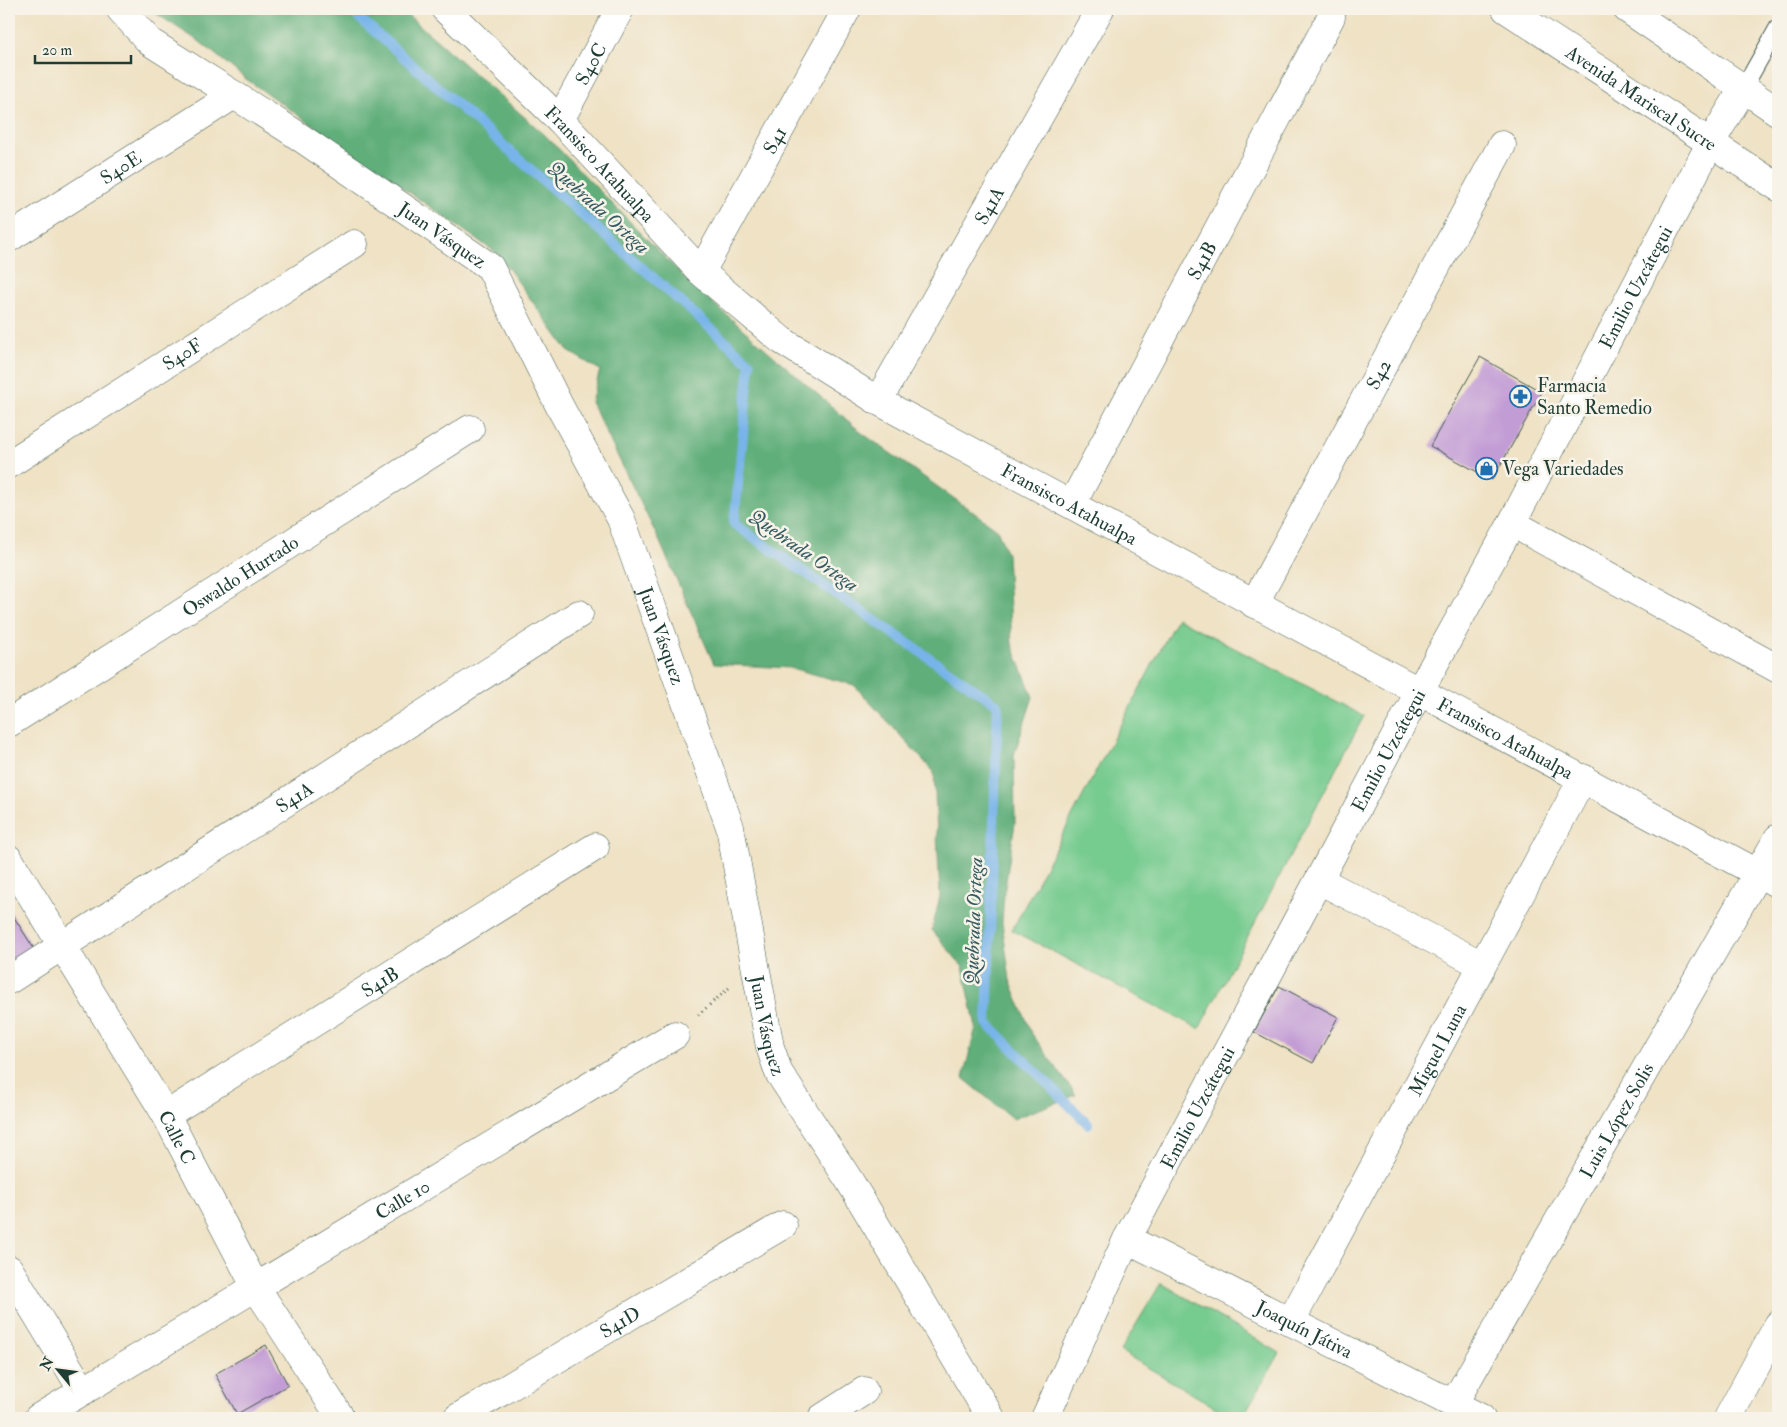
<svg xmlns="http://www.w3.org/2000/svg" width="1787" height="1427" font-family="'IM FELL Double Pica',serif">
  <rect width="100%" height="100%" fill="#f7f3e8"/>
  <filter id="ink" filterUnits="userSpaceOnUse"><feTurbulence type="fractalNoise" baseFrequency=".02" numOctaves="2"/><feDisplacementMap in="SourceGraphic" scale="10" xChannelSelector="R" yChannelSelector="G"/><feConvolveMatrix kernelMatrix="1 2 1 2 8 2 1 2 1" color-interpolation-filters="sRGB"/></filter>
  <filter id="wash" filterUnits="userSpaceOnUse"><feTurbulence type="fractalNoise" baseFrequency=".0096" numOctaves="4" result="noise"/><feDisplacementMap in="SourceGraphic" scale="20" xChannelSelector="R" yChannelSelector="G"/><feGaussianBlur stdDeviation="1.12" result="paint"/><feColorMatrix in="noise" values="0 0 0 0 0 0 0 0 0 0 0 0 0 0 0 0 0 1.4 0 .05"/><feComposite in="paint" operator="in"/></filter>
  <g filter="url(#wash)">
    <rect width="100%" height="100%" fill="#efe2c5"/>
    <!-- green -->
    <path fill="#76cb8f" stroke="#4a8462" d="M1177 618 1364 716 1199 1029 1012 930Z
      M1161 1283 1280 1353 1242 1418H1233L1120 1351Z"/>
    <!-- forest -->
    <path fill="#60af7a" stroke="#407657" d="M149 9H401L545 135 689 282 862 433 997 529 1007 554 1012 644 1033 697 1014 755 1015 823 1004 894 1002 922 1010 980 1032 1034 1076 1095 1013 1119 963 1078 976 1027 963 967 932 930 940 896 934 772 854 685 791 668 714 664 659 540 591 402 600 370 568 351 498 254 246 79 200 42Z"/>
    <g fill="none" stroke-linecap="round" stroke-linejoin="round">
      <!-- stream -->
      <path stroke="#78b4ea" stroke-width="10" d="M349 9 750 363 734 524 998 705 987 1023 1088 1124"/>
    </g>
    <g id="blocks">
      <!-- building -->
      <path fill="#c29cd5" d="M1480 357 1542 392 1492 480 1430 446Z
        M12 914 36 952 9 969V916Z
        M1279 986 1338 1017 1313 1063 1254 1032Z
        M266 1345 288 1385 237 1414 215 1374Z"/>
    </g>
  </g>
  <g filter="url(#ink)">
    <use href="#blocks" fill-opacity="0" stroke="#3e564a" stroke-width="1"/>
    <g fill="none" stroke-linecap="round" stroke-linejoin="round">
      <defs>
        <path id="service" d="M1743 89 1778 27"/>
        <g id="minor">
          <path id="s1" d="M120 9 150 42 288 129 490 267 560 407 621 519 730 827 770 1047 779 1073 849 1180 991 1418"/>
          <path id="s2" d="M445 9 560 120 701 272 781 340 878 401 1778 884"/>
          <path id="s3" d="M560 120 620 9"/>
          <path id="s4" d="M9 238 234 95"/>
          <path id="s5" d="M701 272 847 9"/>
          <path id="s6" d="M878 401 1100 9"/>
          <path id="s7" d="M9 464 354 244"/>
          <path id="s8" d="M1072 504 1331 17"/>
          <path d="M1512 523 1778 669"/>
          <path id="s9" d="M1254 604 1502 145"/>
          <path id="s10" d="M9 723 470 429"/>
          <path id="s11" d="M9 859 166 1115 255 1286 341 1418"/>
          <path d="M1319 880 1482 965"/>
          <path id="s12" d="M9 980 579 614"/>
          <path id="s13" d="M166 1115 595 847"/>
          <path id="s14" d="M1127 1239 1481 1418"/>
          <path d="M9 1269 83 1391"/>
          <path id="s15" d="M1291 1321 1583 778"/>
          <path id="s16" d="M1454 1403 1778 838"/>
          <path id="s17" d="M38 1418 675 1035"/>
          <path id="s18" d="M457 1418 783 1225"/>
          <path d="M822 1418 864 1391"/>
          <path d="M1728 1418 1778 1325"/>
        </g>
        <g id="tertiary">
          <path id="s19" d="M1045 1418 1127 1239 1419 692 1512 523 1711 142 1743 89"/>
        </g>
        <g id="primary">
          <path id="s20" d="M1506 9 1778 187"/>
          <path d="M1627 9 1778 112"/>
        </g>
      </defs>
      <!-- service casing -->
      <use href="#service" stroke="#3e564a" stroke-width="18"/>
      <!-- minor casing -->
      <use href="#minor" stroke="#3e564a" stroke-width="29"/>
      <!-- tertiary casing -->
      <use href="#tertiary" stroke="#3e564a" stroke-width="29"/>
      <!-- primary casing -->
      <use href="#primary" stroke="#3e564a" stroke-width="29"/>
      <!-- path -->
      <path stroke="#3e564a" stroke-width="3" stroke-dasharray="1 4" stroke-linecap="butt" d="M698 1015 729 988"/>
      <!-- service -->
      <use href="#service" stroke="#fff" stroke-width="16"/>
      <!-- minor -->
      <use href="#minor" stroke="#fff" stroke-width="28"/>
      <!-- tertiary -->
      <use href="#tertiary" stroke="#fff" stroke-width="28"/>
      <!-- primary -->
      <use href="#primary" stroke="#fff" stroke-width="28"/>
    </g>
  </g>
  <!-- icons -->
  <defs>
    <symbol id="pharmacy-ring" viewBox="-11 -11 22 22"><circle r="9.5" fill="#f7f3e8" stroke="#1f6fb2" stroke-width="1.5"/><path d="M-2-6h4v4h4v4h-4v4h-4v-4h-4v-4h4Z" fill="#1f6fb2"/></symbol>
    <symbol id="shop-ring" viewBox="-11 -11 22 22"><circle r="9.5" fill="#f7f3e8" stroke="#1f6fb2" stroke-width="1.5"/><path d="M-5-2.5h2.3a2.7 3.5 0 0 1 5.4 0H5L5.5 6h-11ZM-1.5-2.5h3a1.5 2.3 0 0 0-3 0Z" fill="#1f6fb2"/></symbol>
  </defs>
  <g fill-rule="evenodd">
    <use href="#pharmacy-ring" x="1508" y="384" width="25" height="25"/>
    <use href="#shop-ring" x="1474" y="456" width="25" height="25"/>
  </g>
  <g text-anchor="middle" stroke-width="5" stroke-linejoin="round" paint-order="stroke">
    <!-- street labels -->
    <g font-size="19" fill="#1f3d34" stroke="#f7f3e8">
      <text dy="7" stroke="none"><textPath href="#s3" startOffset="64">S40C</textPath></text>
      <text dy="7" stroke="none"><textPath href="#s20" startOffset="162">Avenida Mariscal Sucre</textPath></text>
      <text dy="7" stroke="none"><textPath href="#s5" startOffset="151">S41</textPath></text>
      <text dy="7" stroke="none"><textPath href="#s2" startOffset="219">Fransisco Atahualpa</textPath></text>
      <text dy="7" stroke="none"><textPath href="#s4" startOffset="132">S40E</textPath></text>
      <text dy="7" stroke="none"><textPath href="#s6" startOffset="225">S41A</textPath></text>
      <text dy="7" stroke="none"><textPath href="#s1" startOffset="395">Juan Vásquez</textPath></text>
      <text dy="7" stroke="none"><textPath href="#s8" startOffset="276">S41B</textPath></text>
      <text dy="7" stroke="none"><textPath href="#s19" startOffset="1276">Emilio Uzcátegui</textPath></text>
      <text dy="7" stroke="none"><textPath href="#s7" startOffset="205">S40F</textPath></text>
      <text dy="7" stroke="none"><textPath href="#s9" startOffset="261">S42</textPath></text>
      <text dy="7" stroke="none"><textPath href="#s2" startOffset="804">Fransisco Atahualpa</textPath></text>
      <text dy="7" stroke="none"><textPath href="#s10" startOffset="274">Oswaldo Hurtado</textPath></text>
      <text dy="7" stroke="none"><textPath href="#s1" startOffset="860">Juan Vásquez</textPath></text>
      <text dy="7" stroke="none"><textPath href="#s2" startOffset="1299">Fransisco Atahualpa</textPath></text>
      <text dy="7" stroke="none"><textPath href="#s19" startOffset="751">Emilio Uzcátegui</textPath></text>
      <text dy="7" stroke="none"><textPath href="#s12" startOffset="339">S41A</textPath></text>
      <text dy="7" stroke="none"><textPath href="#s13" startOffset="252">S41B</textPath></text>
      <text dy="7" stroke="none"><textPath href="#s1" startOffset="1265">Juan Vásquez</textPath></text>
      <text dy="7" stroke="none"><textPath href="#s15" startOffset="308">Miguel Luna</textPath></text>
      <text dy="7" stroke="none"><textPath href="#s19" startOffset="346">Emilio Uzcátegui</textPath></text>
      <text dy="7" stroke="none"><textPath href="#s16" startOffset="326">Luis López Solis</textPath></text>
      <text dy="7" stroke="none"><textPath href="#s11" startOffset="325">Calle C</textPath></text>
      <text dy="7" stroke="none"><textPath href="#s17" startOffset="425">Calle 10</textPath></text>
      <text dy="7" stroke="none"><textPath href="#s18" startOffset="189">S41D</textPath></text>
      <text dy="7" stroke="none"><textPath href="#s14" startOffset="199">Joaquín Játiva</textPath></text>
    </g>
    <!-- poi labels -->
    <g font-size="19" fill="#1f3d34" stroke="#f7f3e8" text-anchor="start">
      <text x="1537" y="392">Farmacia<tspan x="1537" dy="22">Santo Remedio</tspan></text>
      <text x="1502" y="475">Vega Variedades</text>
    </g>
    <!-- water labels -->
    <g font-size="20" font-style="italic" fill="#355b62" stroke="#f7f3e8">
      <text transform="translate(599 207) rotate(42)" y="7">Quebrada Ortega</text>
      <text transform="translate(804 550) rotate(35)" y="7">Quebrada Ortega</text>
      <text transform="translate(973 921) rotate(-88)" y="7">Quebrada Ortega</text>
    </g>
  </g>
  <!-- margin -->
  <rect width="1787" height="1427" fill="none" stroke="#f7f3e8" stroke-width="30"/>
  <!-- north arrow -->
  <g transform="translate(58 1370) rotate(299)" stroke="#f7f3e8" stroke-width="4" paint-order="stroke">
  <path d="M0-4L9 19L0 12L-9 19Z" fill="#1f3d34"/>
  <text y="-8" font-size="14" font-weight="bold" text-anchor="middle" fill="#1f3d34">N</text>
  </g>
  <!-- scale -->
  <path d="M35 55v8h96v-8" fill="none" stroke="#1f3d34" stroke-width="2.5"/>
  <text x="42" y="55" font-size="15" fill="#1f3d34" stroke="#f7f3e8" stroke-width="4" paint-order="stroke">20 m</text>
</svg>
